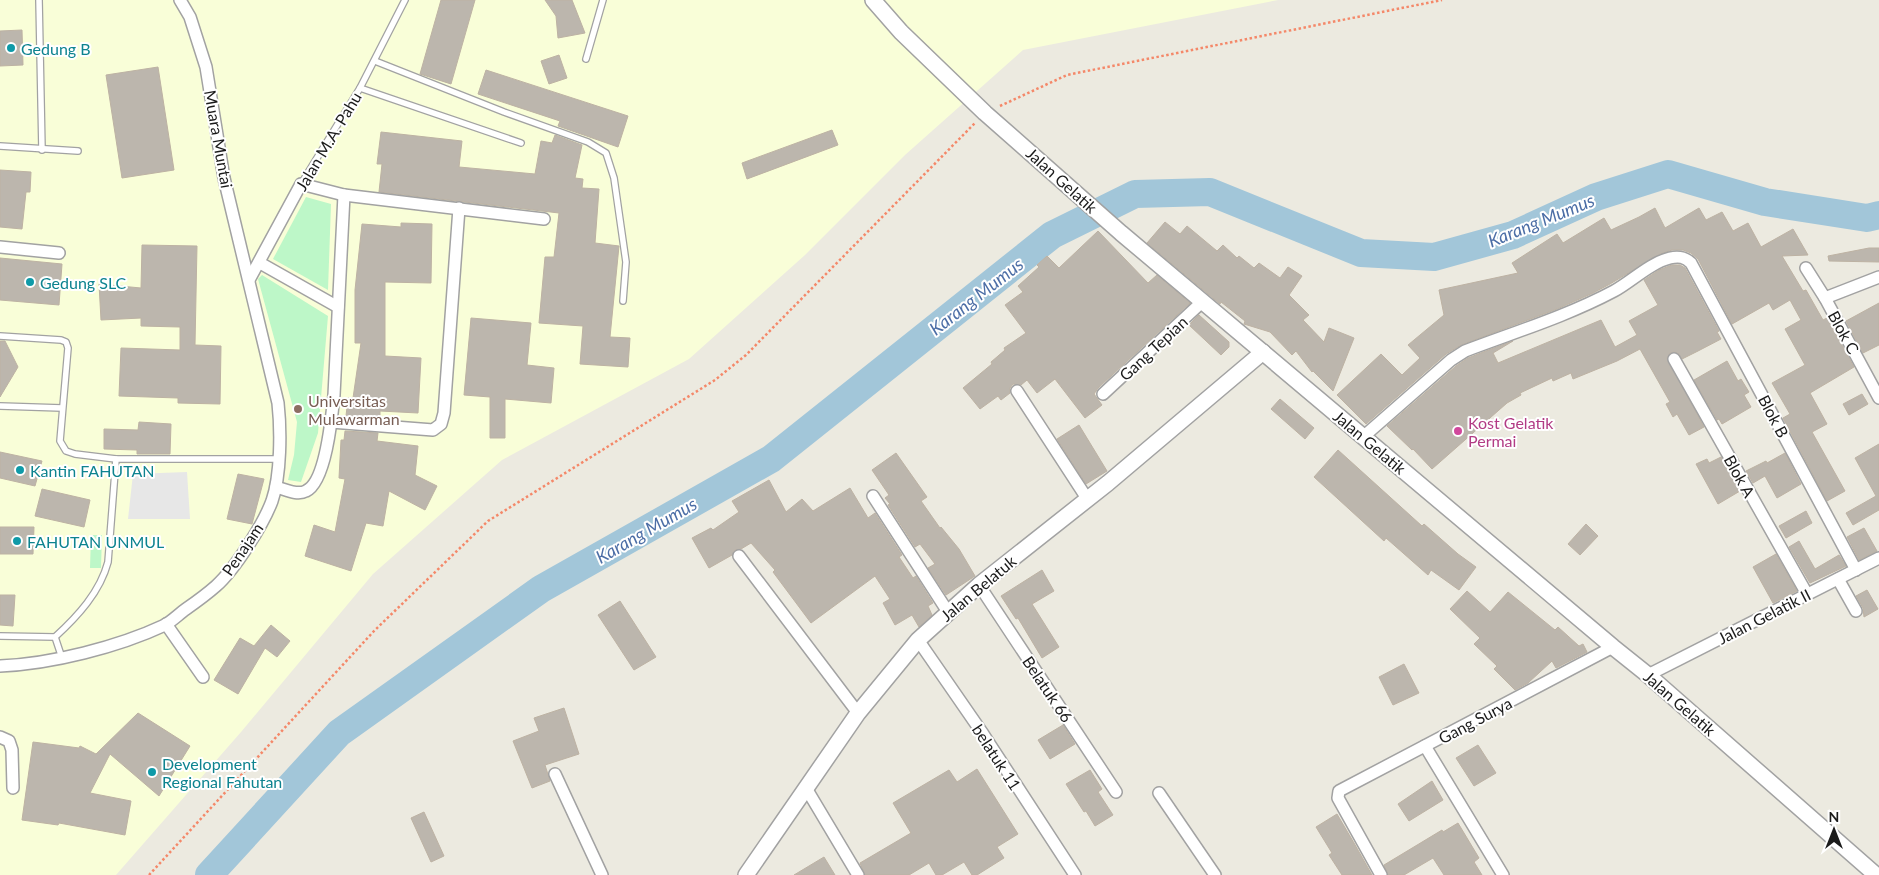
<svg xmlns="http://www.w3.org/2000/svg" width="1879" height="875" font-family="Lato,sans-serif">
<rect width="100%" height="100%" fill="#eceae0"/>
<polygon fill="#f9fed8" points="0,0 1278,0 1023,50 905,155 805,255 689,359 502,460 373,574 241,732 116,875 0,875"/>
<g fill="#bdf7c8">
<polygon points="306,197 331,204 328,290 273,259"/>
<polygon points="262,275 328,316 318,433 301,482 288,480 294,455 297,422 258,279"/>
<polygon points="91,535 102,535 101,568 90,568"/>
</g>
<polygon fill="#e7e7e7" points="187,472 190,519 128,519 133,474"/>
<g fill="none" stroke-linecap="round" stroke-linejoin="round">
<polyline stroke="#a2c6d9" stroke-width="28" points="209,875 339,733 541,589 771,459 1052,235 1135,194 1210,192 1361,253 1434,257 1513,235 1596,197 1668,174 1765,202 1867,218 1879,215"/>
</g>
<g fill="#bcb6ad" stroke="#bdb2a3">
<polygon points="441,0 475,0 451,84 420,74"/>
<polygon points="545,0 572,0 585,33 558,38 556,16"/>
<polygon points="22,30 23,65 0,66 0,31"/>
<polygon points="559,55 567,78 549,84 541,61"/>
<polygon points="158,67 174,170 122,178 106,75"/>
<polygon points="486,70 628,116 618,147 558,126 560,121 478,94"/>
<polygon points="832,130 838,145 747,179 742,163"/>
<polygon points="381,132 462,141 459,167 535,174 541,141 552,143 555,135 582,145 575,178 583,179 582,188 599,189 595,243 619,246 610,337 630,338 628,367 580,364 583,326 539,323 545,257 554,257 559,213 379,192 382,164 377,164"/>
<polygon points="0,170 31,172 30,192 26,192 22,229 0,227"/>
<polygon points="1655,208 1665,228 1699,208 1706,220 1722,212 1733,231 1748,223 1761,247 1793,229 1808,255 1782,256 1803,291 1806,290 1823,320 1827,318 1854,367 1810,393 1827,424 1812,432 1845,491 1827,501 1783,418 1790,414 1772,383 1805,365 1785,329 1801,320 1790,300 1773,310 1769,303 1732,324 1698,259 1691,253 1683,250 1672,250 1660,254 1610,284 1593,293 1557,309 1461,345 1446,354 1366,424 1337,395 1381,354 1402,375 1420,358 1408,345 1444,315 1439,290 1518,273 1512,263 1557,234 1563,243 1604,218 1611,230 1639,217"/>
<polygon points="1165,222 1180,234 1187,226 1217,251 1223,245 1237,258 1239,256 1254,268 1259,263 1280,278 1288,267 1302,276 1289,295 1309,315 1303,320 1324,342 1329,328 1354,338 1333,391 1313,371 1312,372 1296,351 1292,355 1270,332 1244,324 1245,321 1221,302 1220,304 1147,243"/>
<polygon points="401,223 432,224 431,283 385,282 385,356 421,358 418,413 380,411 380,418 346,416 348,398 353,398 361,343 355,343 355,290 362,224 401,227"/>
<polygon points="1098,231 1148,283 1157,275 1190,303 1098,388 1094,394 1102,405 1085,418 1055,379 1037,393 1027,380 1021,385 1013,384 1010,388 1010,393 1001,400 998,396 980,409 963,388 992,364 991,362 1005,350 1004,348 1026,333 1005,305 1023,292 1018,286 1039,267 1037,265 1047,256 1059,268"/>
<polygon points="142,245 197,246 195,345 221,346 220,404 178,403 178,398 119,396 121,348 180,350 180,327 141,326 141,318 101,320 99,284 141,288"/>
<polygon points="1869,248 1879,248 1879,262 1829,261 1828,256"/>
<polygon points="0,258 62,264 59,305 0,300"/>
<polygon points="1672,265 1680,265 1685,268 1719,331 1717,332 1721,339 1698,351 1682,359 1678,353 1674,352 1670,353 1667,358 1704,427 1689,435 1677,414 1673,417 1666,404 1670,402 1640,349 1617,361 1573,379 1571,373 1553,381 1552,378 1520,393 1521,395 1507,403 1432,469 1413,449 1412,450 1387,426 1456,366 1468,358 1486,351 1513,341 1493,353 1498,363 1601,320 1615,347 1637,335 1629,321 1658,305 1644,280 1659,270"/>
<polygon points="1879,303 1879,345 1863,353 1846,321"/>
<polygon points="1199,315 1229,342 1229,347 1221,355 1189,325"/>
<polygon points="471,318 531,323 527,365 554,368 551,403 505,399 505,438 490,438 490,397 464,395"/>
<polygon points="0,341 5,341 18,367 0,397"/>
<polygon points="1727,361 1738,381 1741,379 1749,392 1744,395 1751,407 1722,424 1719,419 1717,420 1694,380"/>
<polygon points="1862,394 1868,404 1849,415 1843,404"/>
<polygon points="1280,399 1314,428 1305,439 1271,409"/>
<polygon points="139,422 171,424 170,454 137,454 137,450 104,449 104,429 138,430"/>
<polygon points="1079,425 1107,471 1086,484 1057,439"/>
<polygon points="345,431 378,433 377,441 418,446 415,475 437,486 425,510 389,491 383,526 366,523 351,571 305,556 314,525 335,532 345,479 339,478 341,440 344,440"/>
<polygon points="1879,444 1879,510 1853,525 1846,513 1876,496 1855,458"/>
<polygon points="1338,450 1422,526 1424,524 1458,554 1476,567 1459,590 1431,570 1428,575 1386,538 1384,541 1314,477"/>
<polygon points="0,452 42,461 35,486 0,478"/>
<polygon points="896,453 927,497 921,501 940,528 941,527 959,549 975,576 946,595 928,568 935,564 920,544 915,547 888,505 890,504 885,498 889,495 872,470"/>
<polygon points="1785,453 1801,484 1777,498 1765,476 1753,483 1746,471 1766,461 1767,463"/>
<polygon points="1721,457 1740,491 1718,504 1696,464 1707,459 1709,463"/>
<polygon points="238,474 264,479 252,524 227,519"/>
<polygon points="769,480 786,512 802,499 813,511 850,488 868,518 875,513 902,555 899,557 913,578 916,576 933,603 928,606 932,615 919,627 912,615 895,625 883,603 890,599 875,576 811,623 773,572 775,570 751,543 741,549 735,550 732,555 709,568 692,538 711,528 713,530 739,512 732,501"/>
<polygon points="42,489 90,500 84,527 35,516"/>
<polygon points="1806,511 1812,523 1786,538 1779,526"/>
<polygon points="1586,524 1598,536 1580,555 1568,544"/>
<polygon points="0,527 34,527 33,554 0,554"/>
<polygon points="1864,528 1877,551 1859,560 1847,537"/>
<polygon points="1799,541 1815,569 1839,555 1846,566 1810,583 1789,547"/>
<polygon points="1776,554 1797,591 1773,603 1753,567"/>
<polygon points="1042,570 1054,591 1032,604 1059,647 1042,658 1018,618 1016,619 1001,596"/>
<polygon points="1867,590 1878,609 1864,617 1863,608 1856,596"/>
<polygon points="1467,591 1490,612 1508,592 1555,630 1558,627 1579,646 1583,644 1587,652 1556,668 1552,661 1528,683 1515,690 1494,669 1497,666 1474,644 1480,638 1450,609"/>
<polygon points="0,595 15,595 13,626 0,625"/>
<polygon points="620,601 656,657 634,670 598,615"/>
<polygon points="271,625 290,641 277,657 265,648 238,694 214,680 240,638 254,646"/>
<polygon points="1404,664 1419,693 1393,705 1379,677"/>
<polygon points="564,708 579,754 545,765 550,781 532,788 513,741 539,731 534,718"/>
<polygon points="138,713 190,746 159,796 110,754 90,793 131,801 125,835 59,823 58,825 22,820 33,742 79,748 80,746 96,754"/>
<polygon points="1063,725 1075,744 1050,759 1038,740"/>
<polygon points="1478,745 1496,773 1474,786 1456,758"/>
<polygon points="977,769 1018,834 997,847 1004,858 977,875 972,875 964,862 942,875 936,875 929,863 909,875 865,875 860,863 911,833 893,803 949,770 957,782"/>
<polygon points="1090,770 1102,789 1098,792 1113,815 1095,826 1086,811 1084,812 1066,784"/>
<polygon points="1432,781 1443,800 1409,821 1398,804"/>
<polygon points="424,812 444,856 431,862 411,818"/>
<polygon points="1337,814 1354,843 1372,875 1342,875 1329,855 1332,853 1316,827"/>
<polygon points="1458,823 1479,858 1474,862 1482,875 1444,875 1433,858 1404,875 1388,875 1384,865 1442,830 1443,832"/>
<polygon points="824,857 835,875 794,875"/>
</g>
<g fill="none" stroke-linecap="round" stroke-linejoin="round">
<g stroke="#a2a2a2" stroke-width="8">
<g id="service">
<polyline points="39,0 42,150"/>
<polyline points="586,59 603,0"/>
<polyline points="375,61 504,112 588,142 606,153 614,178 626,262 623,301"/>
<polyline points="360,88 521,143"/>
<polyline points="0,146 78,151"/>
<polyline points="301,184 360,88 405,0"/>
<polyline points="0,336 61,340 66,342 68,348 60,441 66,451 75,454 116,459 278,459"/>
<polyline points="0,406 62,408"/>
<path d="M0,636L55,637C78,616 100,592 108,562L116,459"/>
<polyline points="55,637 62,658"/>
</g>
</g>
<g stroke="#a2a2a2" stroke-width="14">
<g id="minor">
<polyline points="0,247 59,253"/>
<polyline points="260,263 338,307"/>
<polyline points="1806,268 1825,298 1879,398"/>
<polyline points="249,280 301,184 344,195 544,219"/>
<polyline points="1825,298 1879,277"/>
<polyline points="1674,359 1807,594"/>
<polyline points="1017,391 1088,500"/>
<polyline points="1103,394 1202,302"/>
<polyline points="331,422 433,430 441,424 444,413 459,208"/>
<path d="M1363,437L1451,360L1465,351C1515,332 1567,316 1614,291C1632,281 1650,263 1670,258C1679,256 1685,257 1691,263L1856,570"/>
<path d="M276,487C285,489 297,496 306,491C326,482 332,415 334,395L344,195"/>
<polyline points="873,496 948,612"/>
<polyline points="739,556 858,713"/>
<polyline points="1838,579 1856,611"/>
<polyline points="979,585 1116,792"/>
<polyline points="166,624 203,677"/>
<polyline points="918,640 983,734 1075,875"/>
<path d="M0,666C51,664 118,647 165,625C172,621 179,614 186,609C196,602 207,594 216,586C235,569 263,525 272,501C281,475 281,430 278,403L224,178L206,67L190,17L180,0"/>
<polyline points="1648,675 1879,558"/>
<polyline points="0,737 9,741 12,750 13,788"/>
<polyline points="1425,746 1503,875"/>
<polyline points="555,774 602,875"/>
<polyline points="806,788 858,875"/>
<polyline points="1159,793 1215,875"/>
<polyline points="1381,875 1338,798 1339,791 1613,647"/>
</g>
</g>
<g stroke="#a2a2a2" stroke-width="18">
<g id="tertiary">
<polyline points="873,0 901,32 985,113 1121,233 1613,647 1648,675 1876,875"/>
<polyline points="746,875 858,713 918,640 979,585 1108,483 1263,352"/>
</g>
</g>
<g stroke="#f48869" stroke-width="2.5" stroke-dasharray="2.5 2.5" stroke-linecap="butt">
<polyline points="1000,106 1067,75 1442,0"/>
<polyline points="149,875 374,631 488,521 715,380 746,355 975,123"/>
</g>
<use href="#service" stroke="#fff" stroke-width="5.5"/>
<use href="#minor" stroke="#fff" stroke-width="11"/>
<use href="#tertiary" stroke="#fff" stroke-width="15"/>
</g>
<g fill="#0f9aa8" stroke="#fff" stroke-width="2">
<circle cx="11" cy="48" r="5"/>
<circle cx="30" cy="282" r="5"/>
<circle cx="20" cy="470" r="5"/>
<circle cx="17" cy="541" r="5"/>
<circle cx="152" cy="772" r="5"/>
</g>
<circle fill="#8d6e63" stroke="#fff" stroke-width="2" cx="298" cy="409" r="5"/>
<circle fill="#d1479c" stroke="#fff" stroke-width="2" cx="1458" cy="431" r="5"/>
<g text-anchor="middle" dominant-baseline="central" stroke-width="4" stroke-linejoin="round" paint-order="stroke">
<g font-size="16" fill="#0d838f" stroke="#fff" text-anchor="start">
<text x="21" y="48">Gedung B</text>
<text x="40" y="282">Gedung SLC</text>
<text x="30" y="470">Kantin FAHUTAN</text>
<text x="27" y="541">FAHUTAN UNMUL</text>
<text x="162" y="763">Development<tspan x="162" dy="18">Regional Fahutan</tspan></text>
</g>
<g font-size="16" fill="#1b1b1b" stroke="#fff">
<text transform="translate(219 139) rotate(80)">Muara Muntai</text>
<text transform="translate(328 141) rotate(-59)">Jalan M.A. Pahu</text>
<text transform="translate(1062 180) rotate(42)">Jalan Gelatik</text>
<text transform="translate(1844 332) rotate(61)">Blok C</text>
<text transform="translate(1153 348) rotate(-43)">Gang Tepian</text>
<text transform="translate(1774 416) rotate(62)">Blok B</text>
<text transform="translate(1370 442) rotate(40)">Jalan Gelatik</text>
<text transform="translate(1740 476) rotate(61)">Blok A</text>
<text transform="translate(242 549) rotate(-56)">Penajam</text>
<text transform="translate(978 588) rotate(-40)">Jalan Belatuk</text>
<text transform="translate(1764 616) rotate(-27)">Jalan Gelatik II</text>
<text transform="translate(1048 689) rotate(56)">Belatuk 66</text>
<text transform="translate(1680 703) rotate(41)">Jalan Gelatik</text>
<text transform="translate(1475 720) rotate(-28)">Gang Surya</text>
<text transform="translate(997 757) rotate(57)">belatuk 11</text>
</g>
<g font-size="16" fill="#785e54" stroke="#fff" text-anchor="start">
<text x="308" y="400">Universitas<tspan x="308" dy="18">Mulawarman</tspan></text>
</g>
<g font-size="16" fill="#b23c85" stroke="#fff" text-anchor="start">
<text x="1468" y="422">Kost Gelatik<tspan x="1468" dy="18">Permai</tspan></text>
</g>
<g font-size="18" font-style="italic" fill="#4c6ea6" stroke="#fff">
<text transform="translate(1541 220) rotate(-22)">Karang Mumus</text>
<text transform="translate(976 296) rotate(-38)">Karang Mumus</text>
<text transform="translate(646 530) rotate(-30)">Karang Mumus</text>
</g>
</g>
<g transform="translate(1834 830)" stroke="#ffffff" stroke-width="4" paint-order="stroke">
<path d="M0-4L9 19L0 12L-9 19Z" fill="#1b1b1b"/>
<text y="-8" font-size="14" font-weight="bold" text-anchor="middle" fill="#1b1b1b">N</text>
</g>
</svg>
